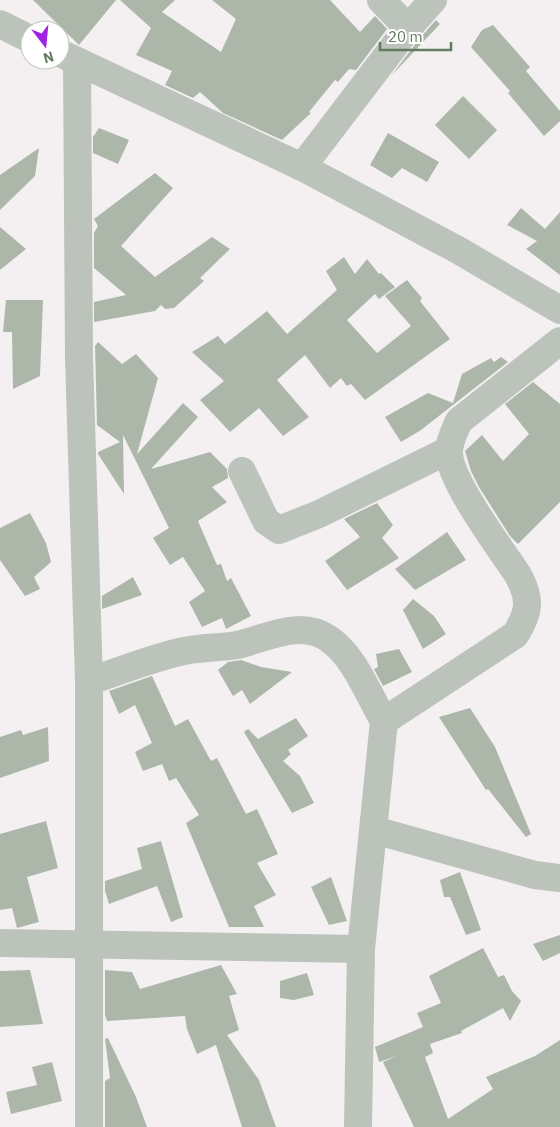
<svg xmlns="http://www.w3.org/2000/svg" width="560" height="1127" font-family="'IBM Plex Sans',sans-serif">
<rect width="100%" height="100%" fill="#f4f0f2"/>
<g fill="#acb7aa">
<polygon points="33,0 116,0 79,45"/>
<polygon points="120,0 175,0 162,12 221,52 236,19 212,0 330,0 360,32 375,16 387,29 356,70 349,69 338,82 335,80 309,112 311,113 282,140 223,113 200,92 193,98 165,85 172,71 136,55 151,28"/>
<polygon points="436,20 440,24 391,76 420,38"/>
<polygon points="493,25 530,67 526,71 560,111 560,121 544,136 508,93 510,91 471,47 482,30"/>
<polygon points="463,96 497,130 469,159 435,125"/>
<polygon points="99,128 129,140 118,164 93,153 93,137"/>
<polygon points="388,133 439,162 427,182 402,168 392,178 370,165"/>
<polygon points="39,148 35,176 0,210 0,175"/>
<polygon points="155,173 173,188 121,246 155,277 212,237 230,249 200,278 204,281 174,308 165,309 161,305 155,311 94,322 94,302 126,295 94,268 94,233 98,226 94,219"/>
<polygon points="521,208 545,229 560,212 560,275 526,249 537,241 507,225"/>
<polygon points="0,227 26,249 0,270"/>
<polygon points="344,257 355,274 367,259 379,274 381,273 395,287 379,299 375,294 347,320 377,353 411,326 385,296 407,280 422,298 420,301 450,339 365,400 351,384 347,386 341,378 330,388 305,355 277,380 309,417 283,436 259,408 230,432 200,400 224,381 192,352 218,336 225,344 267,311 287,334 337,290 326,271"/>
<polygon points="6,300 43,300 40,376 13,389 12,332 3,332"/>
<polygon points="98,342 122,364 136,354 158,378 137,454 183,403 198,417 151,469 210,452 227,469 228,478 212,487 227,502 198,521 217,565 221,564 227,581 231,578 251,616 226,629 222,618 202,627 189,602 205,591 183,557 170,565 153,538 169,528 123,435 124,494 98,454 98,452 120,442 97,425 95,346"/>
<polygon points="501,357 508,362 421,430 401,442 385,417 428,393 453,403 462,374 491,358 494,362"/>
<polygon points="533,382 560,404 560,502 518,544 510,536 479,487 471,471 465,451 482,435 503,461 529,434 505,404"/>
<polygon points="377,503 393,525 382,538 399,558 347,590 325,561 360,537 344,519"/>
<polygon points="30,513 46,543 51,562 34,577 40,589 25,596 0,560 0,528"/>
<polygon points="447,532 466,560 415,590 395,569"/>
<polygon points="133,577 142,595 102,609 102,596"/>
<polygon points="413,599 434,616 446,634 423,649 403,610"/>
<polygon points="399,649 412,672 383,686 374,669 378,667 376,654"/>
<polygon points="241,660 261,667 292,672 250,704 242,690 233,696 218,670 228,662"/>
<polygon points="152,676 175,726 188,719 211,761 217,758 246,814 257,809 278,854 257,863 276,895 254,906 264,927 229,927 186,823 199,815 176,778 169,781 162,764 143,771 135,752 152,743 135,705 119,714 109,691"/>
<polygon points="470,708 495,747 531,834 526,837 488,789 486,790 439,717"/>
<polygon points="296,718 308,736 288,750 291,754 283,761 300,776 314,803 292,813 244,732 248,729 258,739"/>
<polygon points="48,727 49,761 0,778 0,737 21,730 23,735"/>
<polygon points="46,821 58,868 27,877 39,922 17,928 12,908 0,910 0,834"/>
<polygon points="161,841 183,917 171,922 157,886 109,904 105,891 105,881 142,869 137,848"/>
<polygon points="460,872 481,930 466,935 450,897 444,897 440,880"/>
<polygon points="331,877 347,921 329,925 311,887"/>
<polygon points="560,935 560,953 543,961 533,944"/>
<polygon points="483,948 498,977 504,975 512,991 521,1001 510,1021 503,1008 461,1031 462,1033 430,1044 433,1053 425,1057 448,1119 493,1089 486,1077 535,1056 560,1040 560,1127 414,1127 383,1062 397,1056 379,1062 375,1047 423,1027 417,1013 441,1003 429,976"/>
<polygon points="221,965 237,994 229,996 239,1030 227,1035 259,1080 276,1127 242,1127 216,1045 197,1054 187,1029 185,1016 107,1021 105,1015 105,970 132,972 140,989"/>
<polygon points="30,970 43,1024 0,1027 0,971"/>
<polygon points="307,973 314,995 294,1000 280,998 280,981"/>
<polygon points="108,1038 136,1097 147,1127 105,1127 105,1081 110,1078 105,1039"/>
<polygon points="52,1062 62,1101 11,1114 6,1092 37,1085 32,1067"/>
</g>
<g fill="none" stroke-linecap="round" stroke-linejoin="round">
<g stroke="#bbc3ba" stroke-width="28">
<polyline points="381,0 408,28"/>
<polyline points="0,24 30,39"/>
<polyline points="62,54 302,167 458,250 560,310"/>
<polyline points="77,61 79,357 89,681 89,1127"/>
<polyline points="302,167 408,28 433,0"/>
<polyline points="242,471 266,521 279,530 319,514 449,450"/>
<path d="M89,681C121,671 151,658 184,651C201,647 220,648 237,645C267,638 300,619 329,639C355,657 368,694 384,721"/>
<polyline points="374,830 535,875 560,878"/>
<polyline points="0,943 361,949"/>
<path d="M358,1127L361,949L384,721L515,635C530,612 531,599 518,575C501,549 447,478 449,450C450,439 455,430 459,421L560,341"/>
</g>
</g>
<g transform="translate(45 45) rotate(164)"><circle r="24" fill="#ffffff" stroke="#c1cabf"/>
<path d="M0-4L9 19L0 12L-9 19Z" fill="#a121e3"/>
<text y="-8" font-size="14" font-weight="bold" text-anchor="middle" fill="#637b5f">N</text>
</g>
<path d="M380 42v8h71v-8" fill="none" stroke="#637b5f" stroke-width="2.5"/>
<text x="388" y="42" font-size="15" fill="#637b5f" stroke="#ffffff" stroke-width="4" paint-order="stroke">20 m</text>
</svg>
